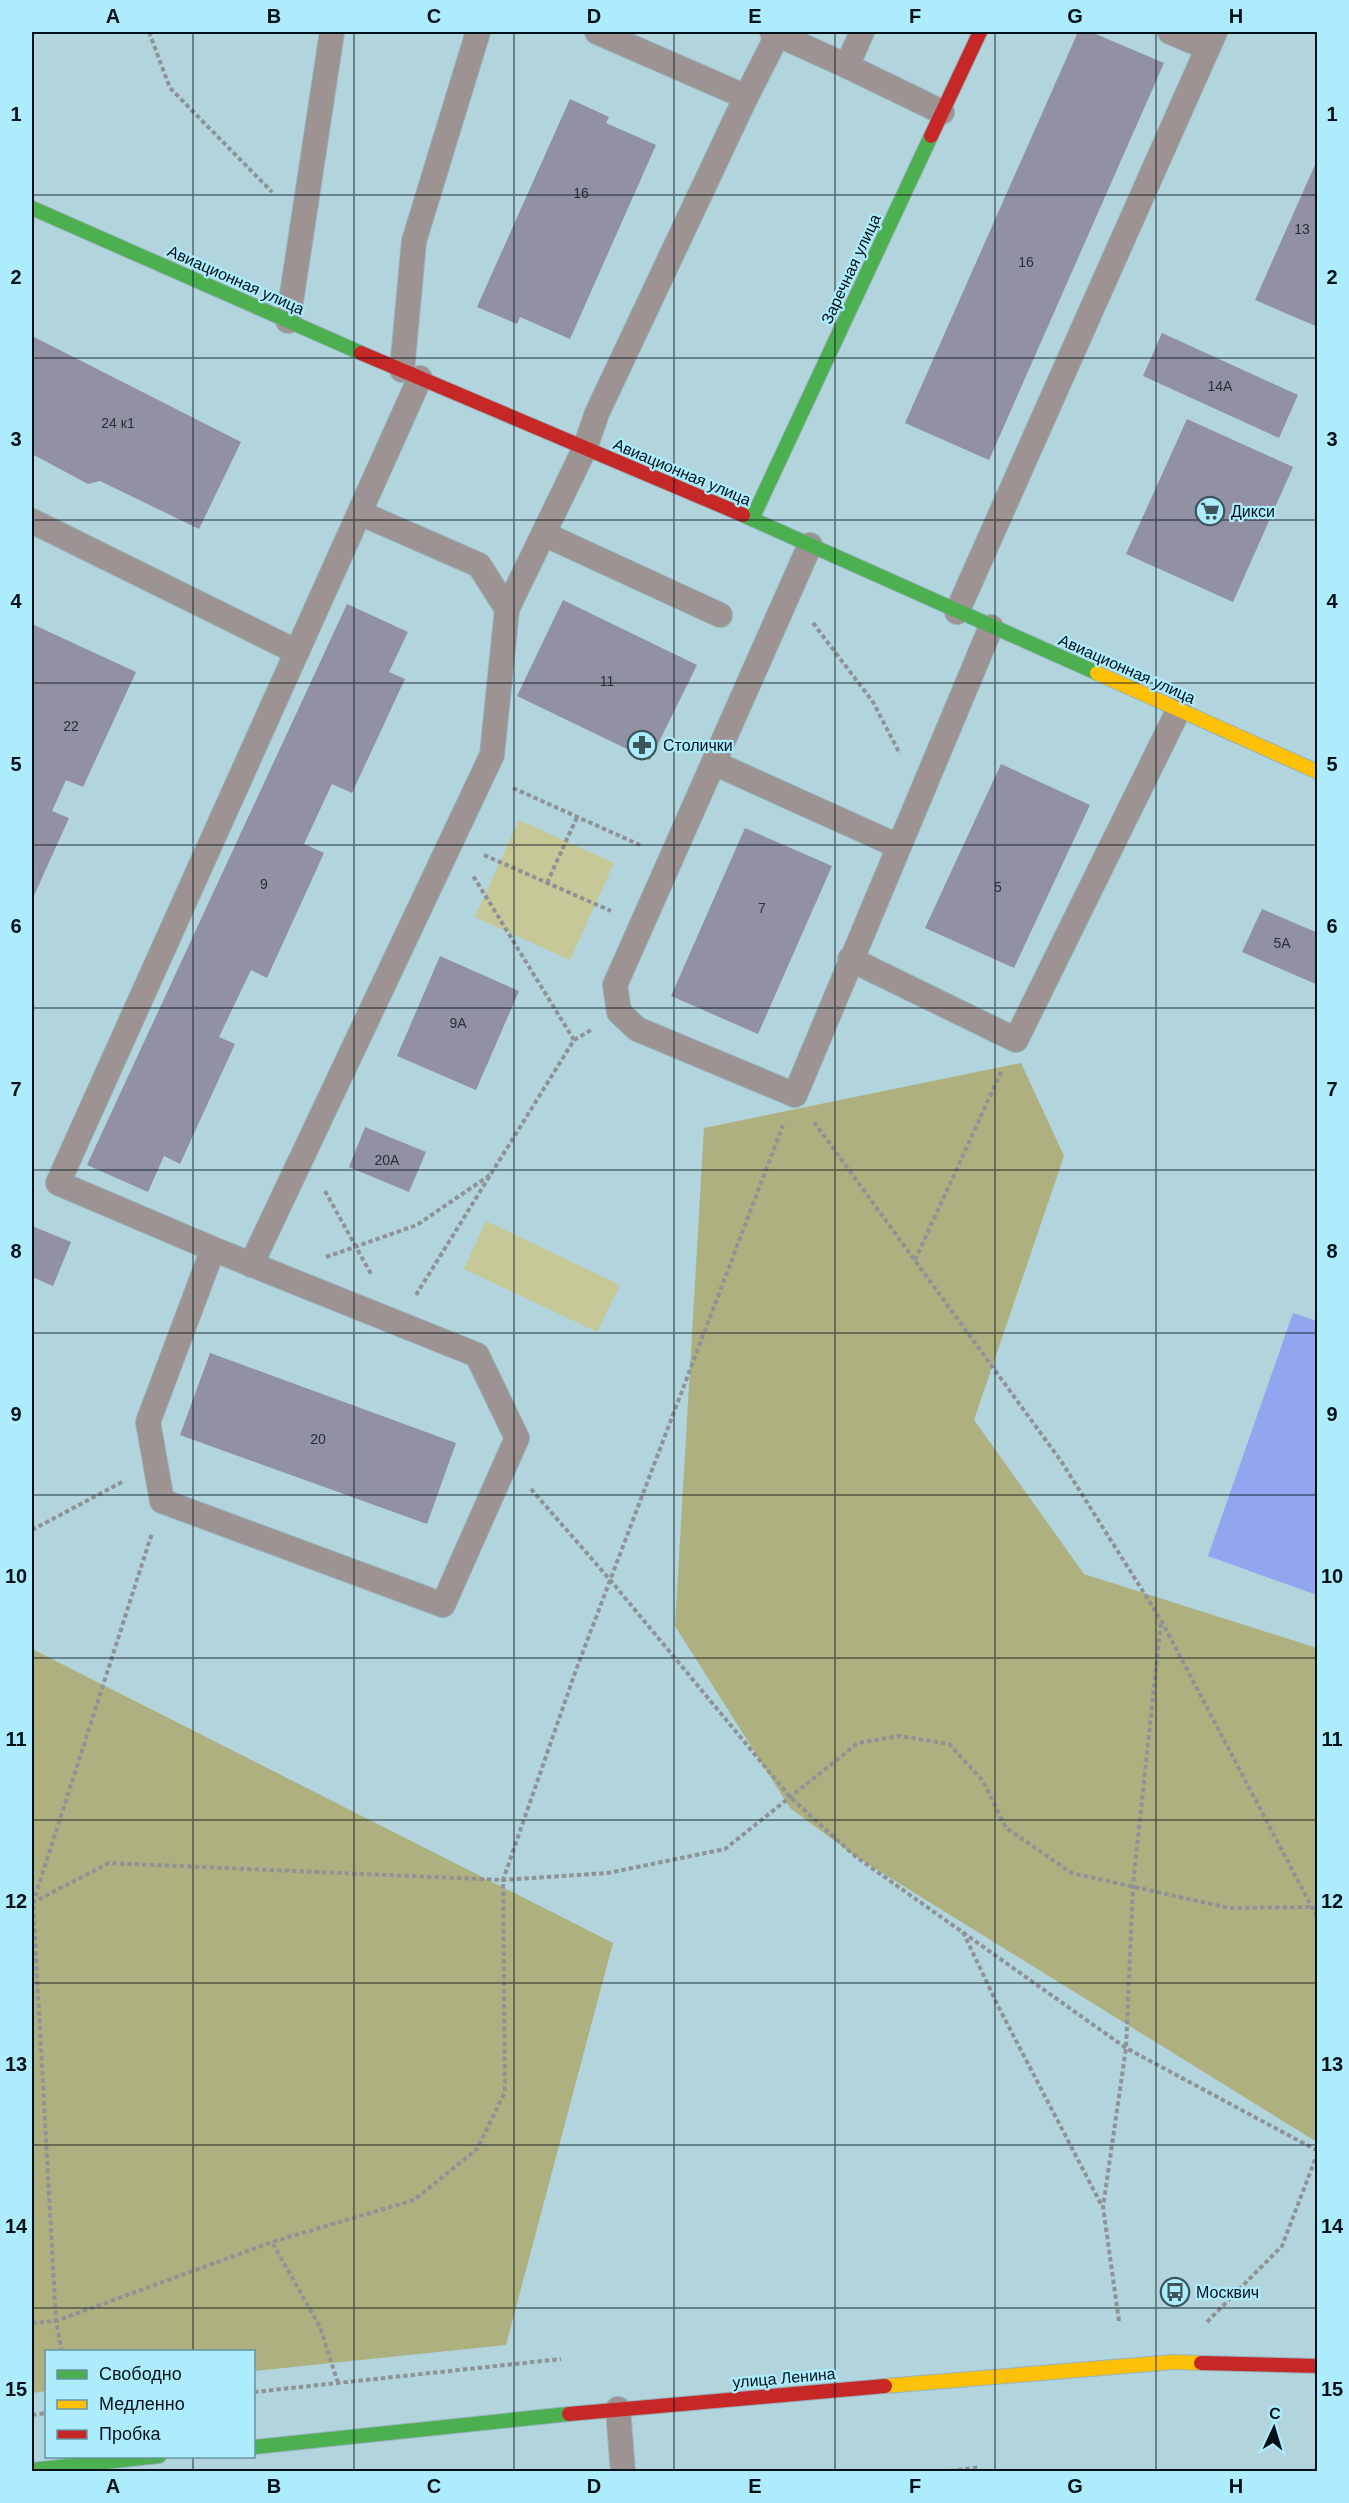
<svg xmlns="http://www.w3.org/2000/svg" width="1349" height="2503" font-family="Arial,sans-serif">
<rect width="100%" height="100%" fill="#b1d4dd"/>
<g fill="#c6c898">
<polygon points="519,820 614,863 570,960 475,917"/>
<polygon points="486,1221 620,1285 597,1332 464,1269"/>
</g>
<g fill="#aeb07f">
<polygon points="1021,1063 1064,1156 974,1420 1084,1574 1317,1648 1317,2142 855,1856 790,1808 675,1626 704,1128"/>
<polygon points="32,1649 613,1943 506,2345 254,2371 254,2352 46,2352 46,2391 32,2393"/>
</g>
<polygon fill="#91a6ee" points="1293,1313 1317,1321 1317,1595 1208,1556"/>
<g fill="#9291a3">
<polygon points="1078,32 1091,32 1164,63 989,460 905,423"/>
<polygon points="570,99 609,117 606,123 656,145 570,339 520,317 517,324 477,307"/>
<polygon points="1318,158 1318,327 1255,300"/>
<polygon points="1162,333 1298,395 1279,438 1143,376"/>
<polygon points="32,336 241,442 199,529 100,481 88,484 32,454"/>
<polygon points="1187,419 1293,467 1233,602 1126,554"/>
<polygon points="563,600 697,665 650,760 517,696"/>
<polygon points="347,604 408,632 389,672 405,679 352,793 332,784 304,844 324,853 267,978 251,970 219,1037 235,1044 180,1164 164,1156 148,1192 87,1165"/>
<polygon points="32,624 136,672 83,787 66,780 52,811 69,818 32,900"/>
<polygon points="1001,764 1090,805 1014,968 925,928"/>
<polygon points="745,828 832,866 758,1034 671,996"/>
<polygon points="1262,909 1318,933 1318,985 1242,952"/>
<polygon points="440,956 519,991 476,1090 397,1056"/>
<polygon points="365,1127 426,1152 409,1192 349,1167"/>
<polygon points="32,1226 71,1242 53,1286 32,1277"/>
<polygon points="210,1353 456,1443 427,1524 180,1435"/>
</g>
<g fill="none" stroke-linecap="round" stroke-linejoin="round">
<g stroke="#98b2ba" stroke-width="26">
<g id="lane">
<polyline points="772,32 847,66 862,32"/>
<polyline points="1170,32 1208,48"/>
<polyline points="847,66 942,112"/>
<polyline points="746,97 778,34"/>
<polyline points="288,321 332,32"/>
<polyline points="402,370 414,241 478,32"/>
<polyline points="360,513 479,565 507,609"/>
<polyline points="32,521 297,652"/>
<polyline points="544,534 720,615"/>
<polyline points="810,545 615,985 619,1012 637,1029 795,1095 991,627"/>
<polyline points="957,612 1215,32"/>
<polyline points="714,763 898,846"/>
<polyline points="850,959 1016,1040 1179,709"/>
<polyline points="213,1249 148,1422 162,1501 443,1605 517,1438 477,1355 213,1249 58,1183 420,378"/>
<polyline points="251,1265 492,755 507,609 585,448 597,413 746,97 597,32"/>
<polyline points="618,2409 623,2472"/>
</g>
</g>
<g stroke="#98b2ba" stroke-width="16">
<g id="fast">
<polyline points="32,208 361,353"/>
<polyline points="743,515 1097,673"/>
<polyline points="752,519 931,136"/>
<polyline points="254,2447 569,2414"/>
<polyline points="32,2470 159,2456"/>
</g>
</g>
<g stroke="#98b2ba" stroke-width="16">
<g id="slow">
<polyline points="1097,673 1318,772"/>
<polyline points="885,2386 1174,2362 1201,2363"/>
</g>
</g>
<g stroke="#98b2ba" stroke-width="16">
<g id="jam">
<polyline points="931,136 980,32"/>
<polyline points="361,353 743,515"/>
<polyline points="1201,2363 1318,2366"/>
<polyline points="569,2414 885,2386"/>
</g>
</g>
<g stroke="#909395" stroke-width="4" stroke-dasharray="4.5 3" stroke-linecap="butt">
<polyline points="149,32 170,88 272,192"/>
<polyline points="813,623 873,702 900,754"/>
<polyline points="513,788 640,845"/>
<polyline points="484,855 611,911"/>
<polyline points="547,883 577,817"/>
<polyline points="574,1040 591,1030"/>
<polyline points="814,1122 1061,1461 1161,1620 1318,1919"/>
<polyline points="325,1191 371,1274"/>
<polyline points="326,1257 417,1225 490,1175"/>
<polyline points="915,1260 1002,1070"/>
<polyline points="416,1295 574,1040 472,874"/>
<polyline points="531,1489 611,1581 791,1798 855,1856 1126,2048 1318,2151"/>
<polyline points="32,1530 124,1481"/>
<polyline points="32,1903 109,1863 503,1880 608,1873 725,1849 858,1743 900,1736 949,1744 983,1781 1006,1828 1072,1873 1229,1908 1309,1907 1318,1909"/>
<polyline points="963,1932 999,2008 1102,2206"/>
<polyline points="1119,2321 1103,2207 1126,2048 1133,1885 1161,1621"/>
<polyline points="1207,2322 1282,2246 1318,2152"/>
<polyline points="32,2323 56,2321 272,2242"/>
<polyline points="62,2352 56,2321 33,1903 152,1533"/>
<polyline points="338,2383 320,2327 272,2242 414,2200 477,2149 505,2092 503,1880 576,1670 783,1125"/>
<polyline points="254,2392 561,2359"/>
<polyline points="32,2415 46,2413"/>
<polyline points="943,2472 980,2467"/>
</g>
<use href="#lane" stroke="#9c9392" stroke-width="24"/>
<use href="#fast" stroke="#4caf50" stroke-width="14"/>
<use href="#slow" stroke="#ffc107" stroke-width="14"/>
<use href="#jam" stroke="#c62828" stroke-width="14"/>
</g>
<path fill="none" stroke="#001117" stroke-width="1.5" stroke-opacity="0.55" d="M193,32V2352M354,32V2472M514,32V2472M674,32V2472M835,32V2472M995,32V2472M1156,32V2472M32,195H1318M32,358H1318M32,520H1318M32,683H1318M32,845H1318M32,1008H1318M32,1170H1318M32,1333H1318M32,1495H1318M32,1658H1318M32,1820H1318M32,1983H1318M32,2145H1318M32,2308H1318M193,2456V2472"/>
<defs>
<g id="supermarket-ring" transform="scale(1.5)"><circle r="9.5" fill="#acecfd" stroke="#3e555c" stroke-width="1.5"/><path d="M-6-5.5h2.5l.6 2H6L4.5 2H-2.5L-4.4-4H-6ZM-1.5 3.2a1.3 1.3 0 1 0 .1 0ZM3 3.2a1.3 1.3 0 1 0 .1 0Z" fill="#3e555c"/></g>
<g id="pharmacy-ring" transform="scale(1.5)"><circle r="9.5" fill="#acecfd" stroke="#3e555c" stroke-width="1.5"/><path d="M-2-6h4v4h4v4h-4v4h-4v-4h-4v-4h4Z" fill="#3e555c"/></g>
<g id="bus-ring" transform="scale(1.5)"><circle r="9.5" fill="#acecfd" stroke="#3e555c" stroke-width="1.5"/><path d="M-5-6H5V4H4V6H2V4H-2V6H-4V4H-5ZM-3.5-4V0h7V-4ZM-3.5 1.2v1.5H-2V1.2ZM2 1.2v1.5H3.5V1.2Z" fill="#3e555c"/></g>
</defs>
<g fill-rule="evenodd">
<use href="#supermarket-ring" x="1210" y="511"/>
<use href="#pharmacy-ring" x="642" y="745"/>
<use href="#bus-ring" x="1175" y="2292"/>
</g>
<g text-anchor="middle" dominant-baseline="central" stroke-width="4.5" stroke-linejoin="round" paint-order="stroke">
<g font-size="14" fill="#24313a">
<text x="581" y="193">16</text>
<text x="1302" y="229">13</text>
<text x="1026" y="262">16</text>
<text x="1220" y="386">14А</text>
<text x="118" y="423">24 к1</text>
<text x="607" y="681">11</text>
<text x="71" y="726">22</text>
<text x="264" y="884">9</text>
<text x="998" y="887">5</text>
<text x="762" y="908">7</text>
<text x="1282" y="943">5А</text>
<text x="458" y="1023">9А</text>
<text x="387" y="1160">20А</text>
<text x="318" y="1439">20</text>
</g>
<g font-size="16" fill="#001117" stroke="#acecfd">
<text transform="translate(851 269) rotate(-65)">Заречная улица</text>
<text transform="translate(236 280) rotate(24)">Авиационная улица</text>
<text transform="translate(682 472) rotate(23)">Авиационная улица</text>
<text transform="translate(1127 669) rotate(24)">Авиационная улица</text>
<text transform="translate(784 2378) rotate(-5)">улица Ленина</text>
</g>
<g font-size="16" fill="#001117" stroke="#acecfd" text-anchor="start">
<text x="1231" y="511">Дикси</text>
<text x="663" y="745">Столички</text>
<text x="1196" y="2292">Москвич</text>
</g>
</g>
<rect width="1349" height="2503" fill="none" stroke="#acecfd" stroke-width="66"/>
<rect x="45" y="2350" width="210" height="108" fill="#acecfd" stroke="#6794a1" stroke-width="1.5"/>
<rect x="57" y="2370" width="30" height="9" fill="#4caf50" stroke="#6794a1" stroke-width="1.5"/>
<text x="99" y="2380" font-size="18" fill="#001117">Свободно</text>
<rect x="57" y="2400" width="30" height="9" fill="#ffc107" stroke="#6794a1" stroke-width="1.5"/>
<text x="99" y="2410" font-size="18" fill="#001117">Медленно</text>
<rect x="57" y="2430" width="30" height="9" fill="#c62828" stroke="#6794a1" stroke-width="1.5"/>
<text x="99" y="2440" font-size="18" fill="#001117">Пробка</text>
<g transform="translate(1274 2428) rotate(4)" stroke="#acecfd" stroke-width="4.5" paint-order="stroke">
<path d="M0-4.5L10 22L0 15L-10 22Z" fill="#001117"/>
<text y="-9" font-size="16" font-weight="bold" text-anchor="middle" fill="#001117">С</text>
</g>
<rect x="33" y="33" width="1283" height="2437" fill="none" stroke="#001117" stroke-width="2"/>
<g font-size="20" text-anchor="middle" font-weight="bold" fill="#001117">
<text x="113" y="23">A</text>
<text x="274" y="23">B</text>
<text x="434" y="23">C</text>
<text x="594" y="23">D</text>
<text x="755" y="23">E</text>
<text x="915" y="23">F</text>
<text x="1075" y="23">G</text>
<text x="1236" y="23">H</text>
<text x="16" y="121">1</text>
<text x="1332" y="121">1</text>
<text x="16" y="284">2</text>
<text x="1332" y="284">2</text>
<text x="16" y="446">3</text>
<text x="1332" y="446">3</text>
<text x="16" y="608">4</text>
<text x="1332" y="608">4</text>
<text x="16" y="771">5</text>
<text x="1332" y="771">5</text>
<text x="16" y="933">6</text>
<text x="1332" y="933">6</text>
<text x="16" y="1096">7</text>
<text x="1332" y="1096">7</text>
<text x="16" y="1258">8</text>
<text x="1332" y="1258">8</text>
<text x="16" y="1421">9</text>
<text x="1332" y="1421">9</text>
<text x="16" y="1583">10</text>
<text x="1332" y="1583">10</text>
<text x="16" y="1746">11</text>
<text x="1332" y="1746">11</text>
<text x="16" y="1908">12</text>
<text x="1332" y="1908">12</text>
<text x="16" y="2071">13</text>
<text x="1332" y="2071">13</text>
<text x="16" y="2233">14</text>
<text x="1332" y="2233">14</text>
<text x="16" y="2396">15</text>
<text x="1332" y="2396">15</text>
<text x="113" y="2493">A</text>
<text x="274" y="2493">B</text>
<text x="434" y="2493">C</text>
<text x="594" y="2493">D</text>
<text x="755" y="2493">E</text>
<text x="915" y="2493">F</text>
<text x="1075" y="2493">G</text>
<text x="1236" y="2493">H</text>
</g>
</svg>
